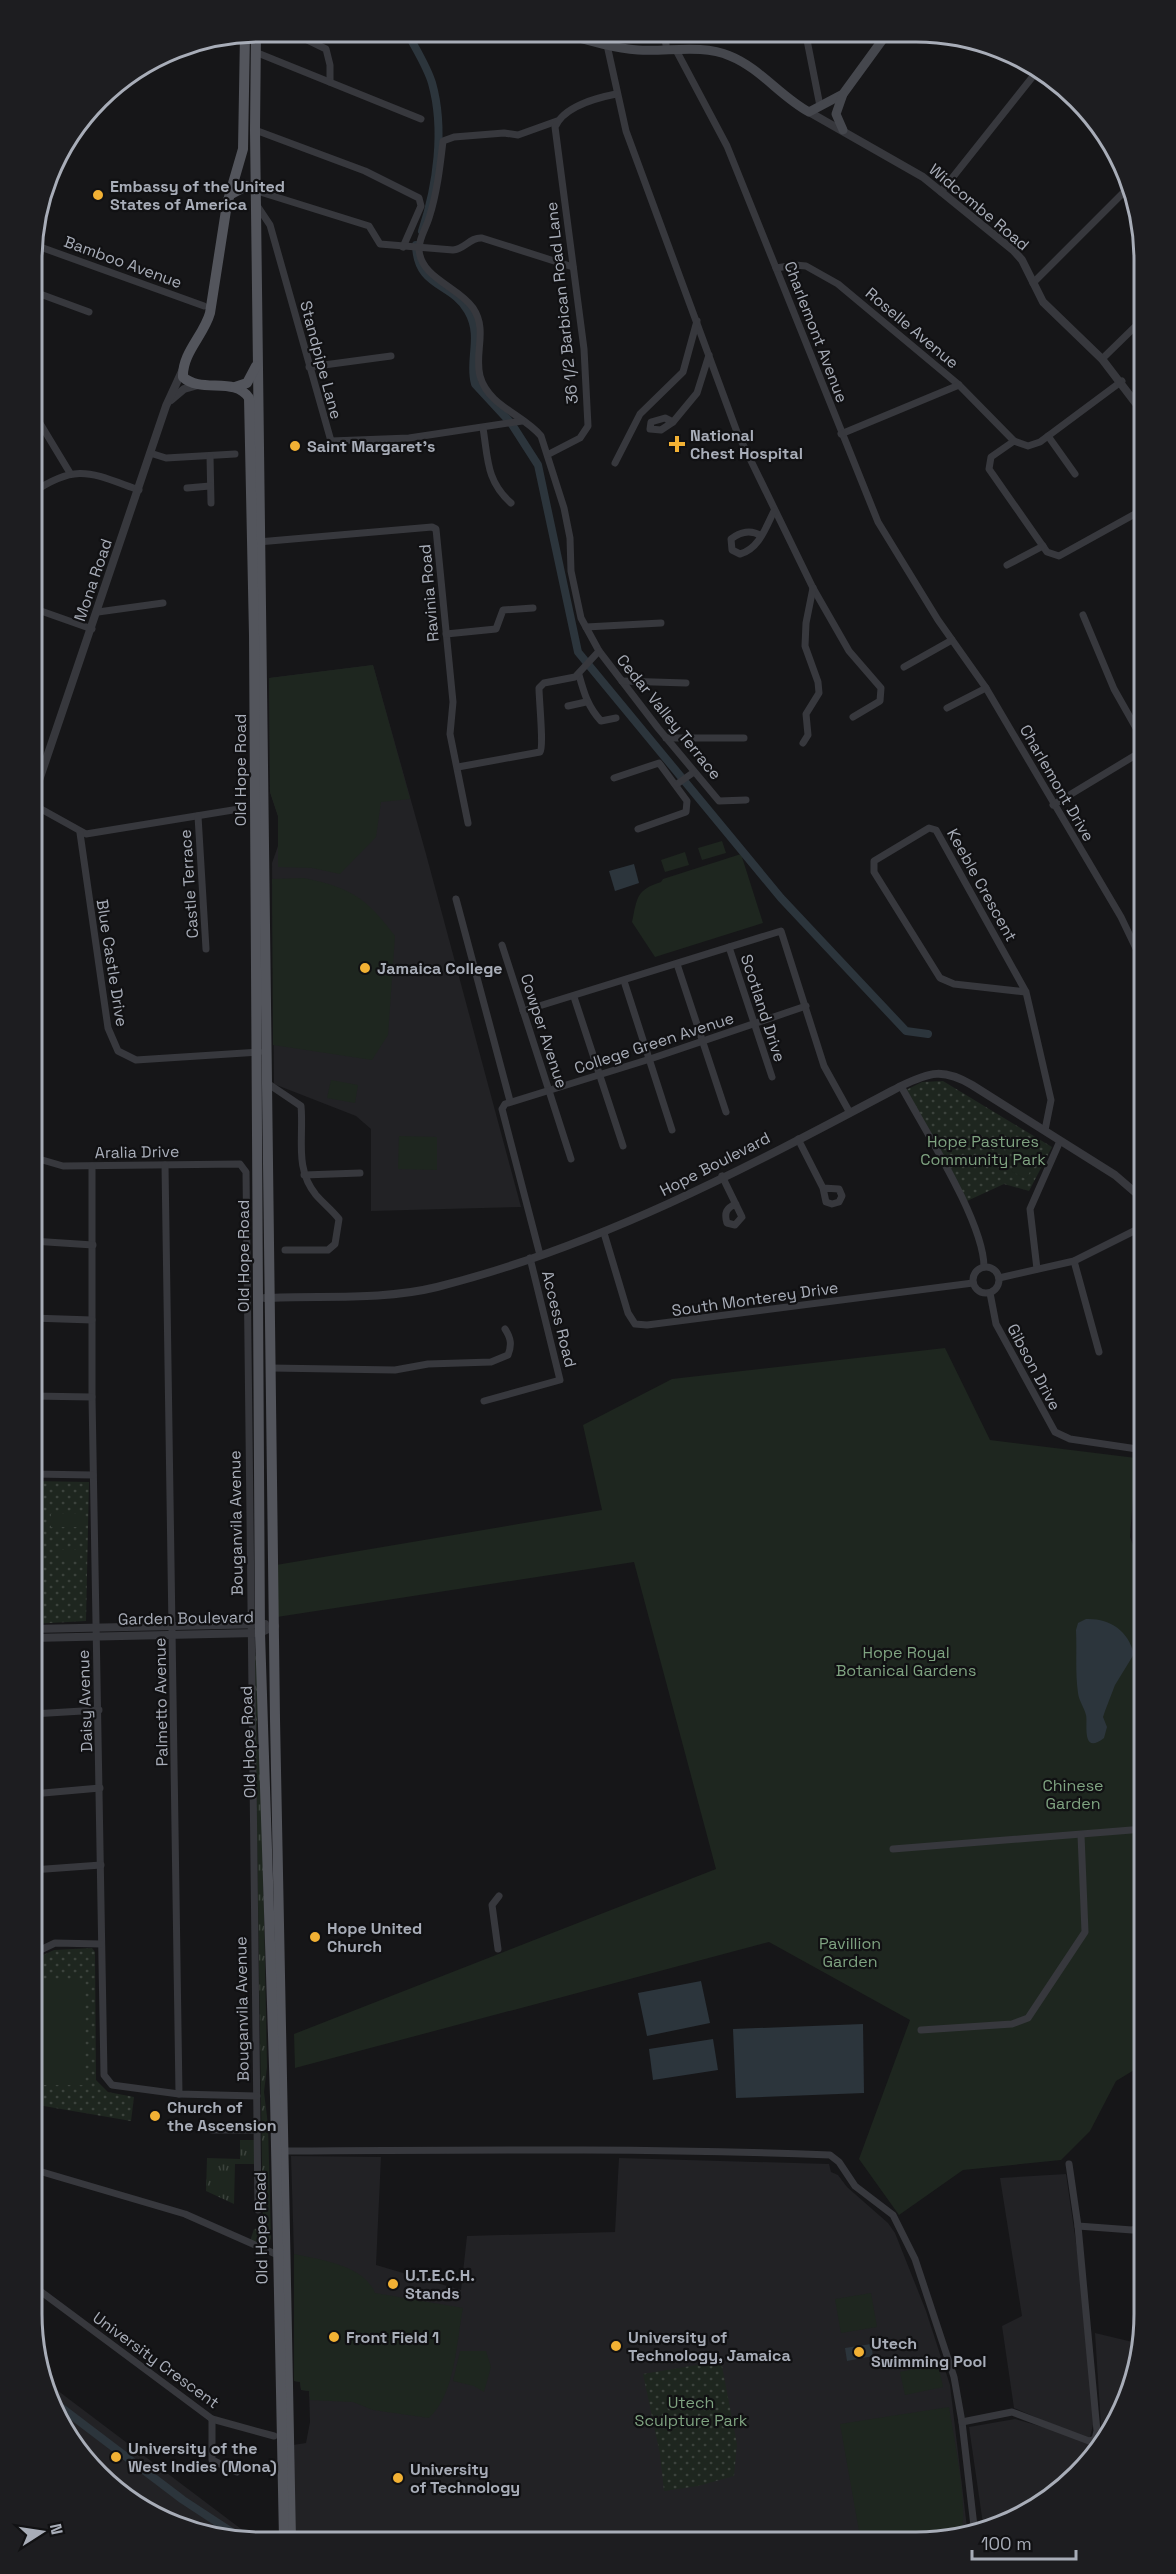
<svg xmlns="http://www.w3.org/2000/svg" width="1176" height="2574" font-family="'Space Grotesk',sans-serif">
<defs>
<pattern id="grass-tufts" width="24" height="20" patternUnits="userSpaceOnUse" patternTransform="scale(1.5)"><rect width="24" height="20" fill="#1e261f"/><path d="M3 7l-1-3M5 7V3M7 7l1-3M15 17l-1-3M17 17v-4M19 17l1-3" fill="none" stroke="#3c433d"/></pattern>
<pattern id="park-dots" width="8" height="8" patternUnits="userSpaceOnUse" patternTransform="scale(1.5)"><rect width="8" height="8" fill="#1e261f"/><path d="M2 2h.1M6 6h.1" fill="none" stroke="#3c433d" stroke-width="1.8" stroke-linecap="round"/></pattern>
</defs>
<rect width="100%" height="100%" fill="#161618"/>
<g fill="#222225">
<polygon points="373,665 426,854 521,1207 371,1211 371,1129 356,1116 274,1084 272,863 278,846 278,816 270,792 269,678"/>
<polygon points="291,2156 381,2157 376,2265 461,2290 467,2236 615,2232 619,2158 829,2164 831,2172 838,2175 847,2187 888,2223 895,2233 926,2311 950,2385 968,2536 916,2542 295,2539 293,2445 306,2443 310,2422 309,2391 301,2390 300,2382 294,2381 294,2254"/>
<polygon points="1066,2174 1086,2312 1095,2417 1089,2441 1100,2445 1088,2464 1042,2504 984,2531 969,2427 1015,2419 1088,2440 1014,2408 1002,2326 1022,2316 1000,2178"/>
<polygon points="1095,2333 1141,2344 1127,2402 1102,2441"/>
<polygon points="41,2378 253,2538 216,2538 159,2519 109,2485 62,2428"/>
</g>
<g fill="url(#grass-tufts)">
<path d="M254,1639L260,1708C254,1724 257,1741 261,1757L267,2067L264,2092L268,2125L271,2238L267,2247L250,2241L254,2229L263,2228Z"/>
<polygon points="240,2140 255,2140 254,2164 235,2164 234,2204 206,2191 207,2158 240,2159"/>
</g>
<g fill="url(#park-dots)">
<polygon points="943,1081 1052,1147 1029,1191 1004,1184 967,1201 906,1090 922,1082"/>
<polygon points="32,1481 89,1482 86,1621 32,1624"/>
<polygon points="92,1948 95,1952 96,2080 108,2092 134,2097 131,2121 32,2104 32,1960 54,1950"/>
<polygon points="721,2361 737,2444 734,2476 698,2486 664,2491 660,2454 643,2374"/>
</g>
<g fill="#1e261f">
<polygon points="373,665 410,799 381,802 376,837 340,874 312,868 278,867 278,816 270,792 269,678"/>
<polygon points="722,841 726,853 702,860 698,848"/>
<polygon points="685,852 689,865 665,872 661,860"/>
<path d="M741,854L763,923L655,957L632,922C637,898 636,890 661,882L663,879Z"/>
<path d="M304,878C352,888 366,898 395,936L388,1035L372,1060L273,1045L272,879Z"/>
<polygon points="331,1080 358,1085 355,1103 327,1098"/>
<polygon points="399,1136 437,1137 437,1170 398,1169"/>
<polygon points="1011,1138 1039,1153 1032,1165 1005,1150"/>
<polygon points="1016,1162 1031,1170 1026,1179 1011,1171"/>
<polygon points="945,1348 990,1440 1136,1458 1130,1537 1144,1575 1144,2064 1116,2081 1090,2131 1061,2160 963,2170 899,2215 859,2159 910,2020 769,1942 295,2068 294,2034 716,1869 634,1562 277,1617 276,1565 602,1510 583,1425 672,1379"/>
<rect x="51" y="1514" width="33" height="13"/>
<rect x="59" y="1550" width="21" height="10"/>
<rect x="32" y="1981" width="53" height="104"/>
<path d="M294,2254C321,2260 364,2265 375,2293L463,2308C456,2342 456,2393 429,2418L373,2410L353,2402L310,2400L309,2391L301,2390L300,2382L294,2381Z"/>
<polygon points="871,2293 877,2327 841,2333 835,2299"/>
<polygon points="460,2351 486,2351 491,2367 484,2392 474,2386 453,2381"/>
<polygon points="938,2364 943,2387 905,2395 900,2372"/>
<path d="M949,2407C953,2433 969,2510 961,2532C931,2547 894,2542 861,2542L840,2424Z"/>
</g>
<g fill="#2c353c">
<polygon points="634,864 639,883 615,891 609,871"/>
<path d="M1086,1619C1109,1618 1128,1630 1134,1654L1115,1685L1105,1711L1103,1717L1107,1727L1104,1738C1081,1756 1088,1723 1086,1715C1084,1707 1079,1701 1078,1693C1075,1672 1077,1651 1076,1630L1078,1623Z"/>
<polygon points="701,1981 710,2023 647,2036 638,1993"/>
<polygon points="863,2024 864,2093 736,2098 733,2029"/>
<polygon points="713,2039 718,2070 653,2080 649,2049"/>
<polygon points="871,2344 873,2356 847,2361 845,2348"/>
</g>
<g fill="none" stroke-linecap="round" stroke-linejoin="round">
<g stroke="#2c353c" stroke-width="8">
<path d="M407,32C415,48 427,66 432,83C445,129 437,186 422,231"/>
<path d="M416,245C417,288 452,282 468,311C483,337 468,360 475,384L511,423L538,465L578,652L781,898L906,1031L928,1034"/>
<polyline points="50,2399 183,2500 241,2538"/>
</g>
<g stroke="#37383d" stroke-width="7">
<polyline points="291,32 326,49 330,65 330,82"/>
<polyline points="664,34 667,50"/>
<polyline points="806,35 820,106"/>
<polyline points="607,45 626,131 737,432 813,588 849,651 881,688 880,701 853,717"/>
<polyline points="676,50 727,146 878,522 938,620 986,688 1121,917 1144,965"/>
<polyline points="255,52 421,119"/>
<path d="M557,121L518,135L504,133L454,137L443,141C440,167 437,193 429,218C426,228 419,238 419,249C420,278 459,287 473,308C488,330 474,353 480,376C488,406 524,415 541,436L564,508L570,538L571,571L581,618L599,651L658,728L719,801L746,800"/>
<polyline points="255,130 365,171 419,198 421,206 403,247"/>
<path d="M257,191L369,226L380,244L453,250C465,249 470,237 482,238L573,267"/>
<polyline points="941,192 1038,70"/>
<polyline points="258,207 270,225 331,441 409,438 522,421"/>
<polyline points="32,244 204,306"/>
<polyline points="776,268 795,265 806,266 838,284 959,385 1014,441"/>
<polyline points="1033,283 1130,186"/>
<polyline points="32,291 89,312"/>
<polyline points="1102,359 1144,318"/>
<polyline points="309,367 391,356"/>
<polyline points="1122,381 1040,442 1028,446 1014,441 991,457 989,469 1047,552 1059,556 1144,509"/>
<polyline points="32,410 70,473"/>
<polygon points="665,418 673,422 661,430 650,429 651,422"/>
<polyline points="673,422 697,393 709,355"/>
<path d="M483,428C488,458 486,481 511,503"/>
<polyline points="841,434 959,385"/>
<polyline points="1048,436 1075,474"/>
<polyline points="150,453 166,458 235,454"/>
<path d="M549,454L580,438L588,426L584,349L555,127C564,106 596,98 616,94"/>
<polyline points="210,456 211,503"/>
<polyline points="615,463 640,414 683,372 697,321"/>
<polyline points="187,488 210,486"/>
<path d="M32,493C77,462 91,473 139,490"/>
<path d="M761,536C751,529 740,532 731,539L732,550L740,554C759,549 766,527 774,511"/>
<polyline points="258,542 432,527 436,529 453,702 450,734 468,823"/>
<polyline points="1007,565 1043,546"/>
<polyline points="41,611 92,629"/>
<polyline points="98,612 163,603"/>
<polyline points="1083,615 1114,689 1144,742"/>
<polyline points="586,627 661,623"/>
<polyline points="446,634 496,629 503,610 533,608"/>
<polyline points="904,667 952,640"/>
<path d="M579,675C584,693 588,707 601,721L616,718"/>
<polyline points="622,681 686,683"/>
<polyline points="568,706 586,702"/>
<polyline points="947,708 986,688"/>
<polyline points="666,738 744,738"/>
<polyline points="803,743 808,735 806,714 819,693 818,682 805,646 806,623 813,588"/>
<path d="M458,767L540,752C544,747 539,700 539,688L544,683L575,677L599,651"/>
<polyline points="614,778 659,763 687,801 686,812 638,829"/>
<polyline points="677,784 694,772"/>
<polyline points="32,804 86,834 239,809"/>
<polyline points="1053,805 1144,750"/>
<polyline points="198,816 206,949"/>
<polyline points="80,833 108,1028 118,1051 136,1060 259,1052"/>
<polyline points="456,899 510,1101"/>
<polyline points="502,945 571,1159"/>
<polyline points="729,947 772,1077"/>
<polyline points="677,964 726,1112"/>
<polyline points="624,981 672,1130"/>
<polyline points="1026,992 954,984 940,978 874,872 874,861 929,828 936,830 1026,992 1051,1100 1045,1130"/>
<polyline points="574,997 623,1146"/>
<polyline points="523,1011 781,931 824,1066 850,1113"/>
<path d="M267,1083L301,1106C304,1137 294,1168 316,1195C323,1203 332,1210 339,1219L335,1244L328,1250H285"/>
<path d="M901,1086C924,1129 984,1222 984,1267"/>
<polyline points="798,1139 823,1188 826,1202 832,1204 839,1202 842,1196 839,1189 823,1188"/>
<polyline points="32,1157 63,1166 240,1164 246,1172 258,2210"/>
<polyline points="165,1165 179,2094"/>
<polyline points="92,1166 92,1397 104,2075 112,2085 179,2094 257,2096"/>
<polyline points="304,1175 360,1173"/>
<path d="M722,1176L742,1217L735,1225L727,1223C724,1213 726,1208 736,1204"/>
<polyline points="604,1233 628,1313 635,1324 647,1325 973,1283"/>
<polyline points="32,1241 93,1245"/>
<polyline points="540,1255 502,1109 505,1104 650,1059 806,1006"/>
<polyline points="1074,1261 1099,1352"/>
<circle cx="986" cy="1280" r="13"/>
<polyline points="1037,1269 1030,1209 1060,1141"/>
<polyline points="999,1278 1074,1261 1144,1226"/>
<polyline points="990,1293 996,1324 1055,1432 1070,1439 1144,1450"/>
<polyline points="32,1318 92,1320"/>
<path d="M271,1368L395,1370L428,1364L491,1362L508,1355C512,1345 511,1338 505,1329"/>
<polyline points="32,1396 92,1397"/>
<polyline points="484,1401 560,1380 530,1258"/>
<polyline points="1143,1449 1138,1525 1144,1554"/>
<polyline points="32,1474 93,1475"/>
<polyline points="32,1714 99,1710"/>
<polyline points="32,1794 100,1788"/>
<polyline points="893,1849 1144,1829"/>
<polyline points="32,1870 101,1865"/>
<polyline points="498,1949 492,1905 499,1896"/>
<polyline points="32,1954 55,1943 101,1944"/>
<polyline points="921,2030 1012,2024 1028,2018 1085,1932 1081,1835"/>
<polyline points="212,2130 257,2130"/>
<path d="M281,2151C464,2150 647,2148 830,2155L839,2162L855,2186L893,2215L915,2259L954,2377L962,2422L975,2535"/>
<polyline points="32,2169 185,2214 280,2256"/>
<polyline points="1078,2226 1132,2230 1144,2227"/>
<polyline points="32,2285 212,2419 274,2436"/>
<polyline points="212,2419 212,2460 237,2472"/>
<polyline points="962,2422 1012,2412 1089,2441 1095,2439 1097,2431 1078,2226 1069,2164"/>
</g>
<g stroke="#37383d" stroke-width="8">
<polyline points="809,112 923,177 1014,251 1022,260 1043,302 1102,359 1144,414"/>
<polyline points="171,400 184,389 198,385"/>
<polyline points="32,801 166,406 183,369"/>
<path d="M265,1298C322,1295 380,1301 437,1287C601,1246 752,1165 901,1086C930,1072 943,1068 972,1085L1115,1175L1144,1200"/>
<polyline points="32,1629 265,1624"/>
<polyline points="32,1638 260,1633 275,1626"/>
</g>
<g stroke="#45474d" stroke-width="9">
<path d="M561,33C586,40 612,48 638,50C668,52 702,44 730,56C760,68 781,97 809,112L843,94L886,35"/>
<polyline points="843,130 836,114 843,94"/>
</g>
<g stroke="#53555c" stroke-width="10">
<polyline points="256,32 255,130 275,1719 291,2539"/>
<path d="M245,34L243,149L227,204L210,313C204,335 182,353 183,377C201,394 235,376 249,398L254,635L260,1633L275,2097L284,2539"/>
<polyline points="231,194 246,186 257,191"/>
<polyline points="235,387 247,383 256,366"/>
</g>
</g>
<g fill="#f2b134" stroke="#111113" stroke-width="2">
<circle cx="98" cy="195" r="6"/>
<path d="M674 435h6v6h6v6h-6v6h-6v-6h-6v-6h6z"/>
<circle cx="295" cy="446" r="6"/>
<circle cx="365" cy="968" r="6"/>
<circle cx="315" cy="1937" r="6"/>
<circle cx="155" cy="2116" r="6"/>
<circle cx="393" cy="2284" r="6"/>
<circle cx="334" cy="2337" r="6"/>
<circle cx="616" cy="2346" r="6"/>
<circle cx="859" cy="2352" r="6"/>
<circle cx="116" cy="2457" r="6"/>
<circle cx="398" cy="2478" r="6"/>
</g>
<g text-anchor="middle" dominant-baseline="central" stroke-width="4.5" stroke-linejoin="round" paint-order="stroke">
<g font-size="16" font-weight="bold" fill="#a8adb8" stroke="#111113" text-anchor="start">
<text x="110" y="186">Embassy of the United<tspan x="110" dy="18">States of America</tspan></text>
<text x="690" y="435">National<tspan x="690" dy="18">Chest Hospital</tspan></text>
<text x="307" y="446">Saint Margaret's</text>
<text x="377" y="968">Jamaica College</text>
<text x="327" y="1928">Hope United<tspan x="327" dy="18">Church</tspan></text>
<text x="167" y="2107">Church of<tspan x="167" dy="18">the Ascension</tspan></text>
<text x="405" y="2275">U.T.E.C.H.<tspan x="405" dy="18">Stands</tspan></text>
<text x="346" y="2337">Front Field 1</text>
<text x="628" y="2337">University of<tspan x="628" dy="18">Technology, Jamaica</tspan></text>
<text x="871" y="2343">Utech<tspan x="871" dy="18">Swimming Pool</tspan></text>
<text x="128" y="2448">University of the<tspan x="128" dy="18">West Indies (Mona)</tspan></text>
<text x="410" y="2469">University<tspan x="410" dy="18">of Technology</tspan></text>
</g>
<g font-size="16" fill="#a8adb8" stroke="#111113">
<text transform="translate(979 207) rotate(40)">Widcombe Road</text>
<text transform="translate(123 262) rotate(20)">Bamboo Avenue</text>
<text transform="translate(562 303) rotate(-96)">36 1/2 Barbican Road Lane</text>
<text transform="translate(912 328) rotate(40)">Roselle Avenue</text>
<text transform="translate(816 332) rotate(69)">Charlemont Avenue</text>
<text transform="translate(321 360) rotate(75)">Standpipe Lane</text>
<text transform="translate(93 580) rotate(-71)">Mona Road</text>
<text transform="translate(429 593) rotate(-95)">Ravinia Road</text>
<text transform="translate(669 717) rotate(51)">Cedar Valley Terrace</text>
<text transform="translate(240 770) rotate(-90)">Old Hope Road</text>
<text transform="translate(1057 783) rotate(60)">Charlemont Drive</text>
<text transform="translate(189 884) rotate(-94)">Castle Terrace</text>
<text transform="translate(982 885) rotate(61)">Keeble Crescent</text>
<text transform="translate(112 963) rotate(81)">Blue Castle Drive</text>
<text transform="translate(763 1008) rotate(72)">Scotland Drive</text>
<text transform="translate(544 1031) rotate(72)">Cowper Avenue</text>
<text transform="translate(654 1043) rotate(-18)">College Green Avenue</text>
<text transform="translate(137 1152) rotate(-1)">Aralia Drive</text>
<text transform="translate(715 1164) rotate(-27)">Hope Boulevard</text>
<text transform="translate(243 1256) rotate(-90)">Old Hope Road</text>
<text transform="translate(755 1299) rotate(-8)">South Monterey Drive</text>
<text transform="translate(559 1319) rotate(76)">Access Road</text>
<text transform="translate(1034 1367) rotate(62)">Gibson Drive</text>
<text transform="translate(236 1523) rotate(-91)">Bouganvila Avenue</text>
<text transform="translate(186 1618) rotate(-1)">Garden Boulevard</text>
<text transform="translate(85 1701) rotate(-92)">Daisy Avenue</text>
<text transform="translate(161 1702) rotate(-91)">Palmetto Avenue</text>
<text transform="translate(248 1742) rotate(-92)">Old Hope Road</text>
<text transform="translate(242 2009) rotate(-91)">Bouganvila Avenue</text>
<text transform="translate(261 2228) rotate(-91)">Old Hope Road</text>
<text transform="translate(156 2360) rotate(36)">University Crescent</text>
</g>
<g font-size="16" fill="#7fa381" stroke="#111113">
<text x="983" y="1141">Hope Pastures<tspan x="983" dy="18">Community Park</tspan></text>
<text x="906" y="1652">Hope Royal<tspan x="906" dy="18">Botanical Gardens</tspan></text>
<text x="1073" y="1785">Chinese<tspan x="1073" dy="18">Garden</tspan></text>
<text x="850" y="1943">Pavillion<tspan x="850" dy="18">Garden</tspan></text>
<text x="691" y="2402">Utech<tspan x="691" dy="18">Sculpture Park</tspan></text>
</g>
</g>
<path d="M0 0H1176V2574H0ZM260 42H916A218 218 0 0 1 1134 260V2314A218 218 0 0 1 916 2532H260A218 218 0 0 1 42 2314V260A218 218 0 0 1 260 42Z" fill="#1d1d20" fill-rule="evenodd"/>
<path fill="none" stroke="#a8adb8" stroke-width="3" d="M260 42H916A218 218 0 0 1 1134 260V2314A218 218 0 0 1 916 2532H260A218 218 0 0 1 42 2314V260A218 218 0 0 1 260 42Z"/>
<g transform="translate(42 2532) rotate(78)" stroke="#111113" stroke-width="4.5" paint-order="stroke">
<path d="M0-4.5L10 22L0 15L-10 22Z" fill="#a8adb8"/>
<text y="-9" font-size="16" font-weight="bold" text-anchor="middle" fill="#a8adb8">N</text>
</g>
<path d="M972 2550v9h104v-9" fill="none" stroke="#a8adb8" stroke-width="3"/>
<text x="981" y="2550" font-size="18" fill="#a8adb8" stroke="#111113" stroke-width="4.5" paint-order="stroke">100 m</text>
</svg>
